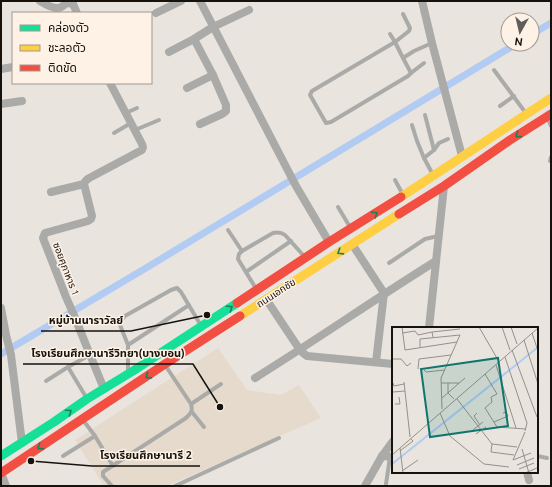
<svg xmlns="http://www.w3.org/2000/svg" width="552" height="487" font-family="Ubuntu,'Noto Sans Thai',sans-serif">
<rect width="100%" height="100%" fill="#eae4de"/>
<polygon fill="#e6dacd" points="218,348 247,390 281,395 299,385 321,418 167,486 104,486 75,440"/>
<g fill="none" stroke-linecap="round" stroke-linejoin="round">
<g stroke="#b1cbf2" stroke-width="7">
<polyline points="532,34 551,23"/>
<polyline points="1,354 146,268 516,44"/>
</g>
<g stroke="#aaaba8" stroke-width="4">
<polyline points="390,34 395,42 409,31 410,28 403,14"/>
<polyline points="403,58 395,42 312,91 310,95 326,123 331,122 408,76 411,73 403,58 414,51 432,43"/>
<polyline points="494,70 525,112"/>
<polyline points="411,73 424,63"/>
<polyline points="500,106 514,96"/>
<polyline points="126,113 137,108"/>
<polyline points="425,115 434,150 424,158 432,173"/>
<polyline points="548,119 551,126"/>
<polyline points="412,125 417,141 424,158"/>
<polyline points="135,130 159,120"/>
<polyline points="114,133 131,123"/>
<polyline points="434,150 439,143 448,139"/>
<polyline points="550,161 551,157"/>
<polyline points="395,180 402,193"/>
<polyline points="338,207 350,227"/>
<polyline points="228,230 242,251"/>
<polyline points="389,263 425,239 438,236"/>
<polyline points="246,272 291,241"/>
<path d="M255,287L238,259L239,254L242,251L273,233C277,232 281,232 285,235L304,256"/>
<polyline points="128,345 189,305"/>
<polyline points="68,367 86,357"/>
<polyline points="128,371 128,345 120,325 121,320 125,316 171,290 177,288 181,292 200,324"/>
<polyline points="46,381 68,367 86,397"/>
<polyline points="191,404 221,384"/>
<polyline points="192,412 204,427"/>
<polyline points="83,420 95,436 113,466"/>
<polyline points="63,456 95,436"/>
<polyline points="537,456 547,458"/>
<polyline points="386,484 390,457"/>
<path d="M112,486L103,476V472L186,418C191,413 193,411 191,404L165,365"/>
<polyline points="175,486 279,438"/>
</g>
<g stroke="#aaaba8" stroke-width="8">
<path d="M40,1C45,4 52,9 58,8C65,7 64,1 73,4"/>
<polyline points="200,1 296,186 329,242"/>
<polyline points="422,1 432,43 462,156"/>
<polyline points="73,4 77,13"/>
<polyline points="156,13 181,1"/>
<polyline points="194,39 213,75 226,105 226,111 222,114 200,124"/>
<polyline points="169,52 194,39 213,27 249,10"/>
<polyline points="1,69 13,67"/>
<polyline points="187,88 213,75"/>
<polyline points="1,104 22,101"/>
<polyline points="51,192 84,184"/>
<polyline points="352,244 384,293 376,362"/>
<polyline points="266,299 300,350"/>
<polyline points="1,308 6,335 11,355 22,443"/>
<polyline points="429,328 444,186"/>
<polyline points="300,350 303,353 307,356 393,364"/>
<path d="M255,378C316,340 375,299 436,261"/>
<path d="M104,389L73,313L66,297L43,238L45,233L88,221L91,219L92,216L84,184C85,180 89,178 93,176L142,150L143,147L142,144L110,83"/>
<polyline points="382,456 393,457"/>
<polyline points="527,472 529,480"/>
<polyline points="1,473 6,486"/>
<polyline points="365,486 382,456 393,441"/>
</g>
<polyline stroke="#16e098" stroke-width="9" points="1,456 54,422 87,399 133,371 237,303"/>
<g stroke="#ffcf43" stroke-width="9">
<polyline points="401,197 551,98"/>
<polyline points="240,316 399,214"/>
</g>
<g stroke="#f24e42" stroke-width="9">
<polyline points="399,214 444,186 510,140 551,114"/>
<polyline points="237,303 329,242 401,197"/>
<polyline points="1,473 165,364 240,316"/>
</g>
</g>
<defs><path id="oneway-chevron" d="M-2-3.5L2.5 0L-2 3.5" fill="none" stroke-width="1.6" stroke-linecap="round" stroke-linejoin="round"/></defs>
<g stroke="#16835a">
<use href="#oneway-chevron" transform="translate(518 135) rotate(147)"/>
<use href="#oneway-chevron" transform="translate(375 214) rotate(-32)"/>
<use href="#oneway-chevron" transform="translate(340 252) rotate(148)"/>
<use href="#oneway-chevron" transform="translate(230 308) rotate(-34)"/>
<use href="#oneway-chevron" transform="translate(148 376) rotate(147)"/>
<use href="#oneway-chevron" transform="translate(69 412) rotate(-35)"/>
<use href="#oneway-chevron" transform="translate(40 447) rotate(147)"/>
</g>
<g text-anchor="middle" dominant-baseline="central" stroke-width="3" stroke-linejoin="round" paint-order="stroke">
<g font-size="10" fill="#16120e" stroke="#fdf2e5">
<text transform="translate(66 269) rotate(69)">ซอยศุภาหาร 1</text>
<text transform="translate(276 293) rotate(-33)">ถนนเอกชัย</text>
</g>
</g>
<g transform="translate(392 327)">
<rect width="146" height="146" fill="#eae4de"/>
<path fill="none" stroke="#b1cbf2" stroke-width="2" d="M0,137L145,21"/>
<path fill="none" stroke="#95908b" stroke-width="1" d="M10,0L13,23L65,15M87,0L106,33M110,0L118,23M119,0L125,17M10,6L23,4L26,8L40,5M140,6L146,24M41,10L40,5L68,2M132,13L146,57M28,20V12L68,8L49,51L50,82M120,23L145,90M113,30L135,96L133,104M0,32H9L15,39L19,36M104,38L124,101M26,42L27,32L59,28M32,43L34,45L53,43M93,47L105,67L99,70L100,75L93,81L105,100M12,55L18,110M1,56L2,59L12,57M49,56H67M56,56V66L62,72M1,65L13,64M50,71L73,51M65,72L100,117M3,77H8L7,70M48,86L58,109L92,137L117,140M85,86L82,89L88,98M102,95L116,89L114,85L111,86M105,100L134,102M81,103L91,95M84,107L94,100M8,121L11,146M130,122L137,146M8,124L21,114L19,112M0,128L146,1M122,128L99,125L100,117L125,120M121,133L133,105M121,133L139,126M125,138L142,131M127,142L142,136M10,144L26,133M133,146L145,141"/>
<path fill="#0f766e" fill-opacity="0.15" stroke="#0f766e" stroke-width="2" d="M106,31L116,99L38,110L29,42Z"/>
<rect width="146" height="146" fill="none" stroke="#16120e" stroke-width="2"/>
</g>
<path fill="none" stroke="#16120e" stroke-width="1.5" d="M207 315L131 331H41M220 407L193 364H23M31 461L92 466H200"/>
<g fill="#16120e" stroke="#fdf2e5" stroke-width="1.5">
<circle cx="207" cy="315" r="4"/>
<circle cx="220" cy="407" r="4"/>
<circle cx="31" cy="461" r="4"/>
</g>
<g font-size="11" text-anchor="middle" font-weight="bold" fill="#16120e" stroke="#fdf2e5" stroke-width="3" stroke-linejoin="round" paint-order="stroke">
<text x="86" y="324">หมู่บ้านนาราวัลย์</text>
<text x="108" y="357">โรงเรียนศึกษานารีวิทยา(บางบอน)</text>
<text x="146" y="459">โรงเรียนศึกษานารี 2</text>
</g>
<rect width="552" height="487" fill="none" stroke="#16120e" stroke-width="4"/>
<rect x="12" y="12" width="140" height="72" fill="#fdf2e5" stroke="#a1988f"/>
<rect x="20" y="25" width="20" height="6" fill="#16e098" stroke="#a1988f"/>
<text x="48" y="32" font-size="12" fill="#16120e">คล่องตัว</text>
<rect x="20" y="45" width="20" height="6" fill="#ffcf43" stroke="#a1988f"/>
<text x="48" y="52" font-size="12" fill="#16120e">ชะลอตัว</text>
<rect x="20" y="65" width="20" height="6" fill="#f24e42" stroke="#a1988f"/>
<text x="48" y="72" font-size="12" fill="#16120e">ติดขัด</text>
<g transform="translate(520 32) rotate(188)"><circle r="19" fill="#fdf2e5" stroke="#a1988f"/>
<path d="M0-3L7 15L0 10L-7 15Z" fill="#605c57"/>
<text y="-6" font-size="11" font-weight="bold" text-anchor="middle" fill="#16120e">N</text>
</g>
</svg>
